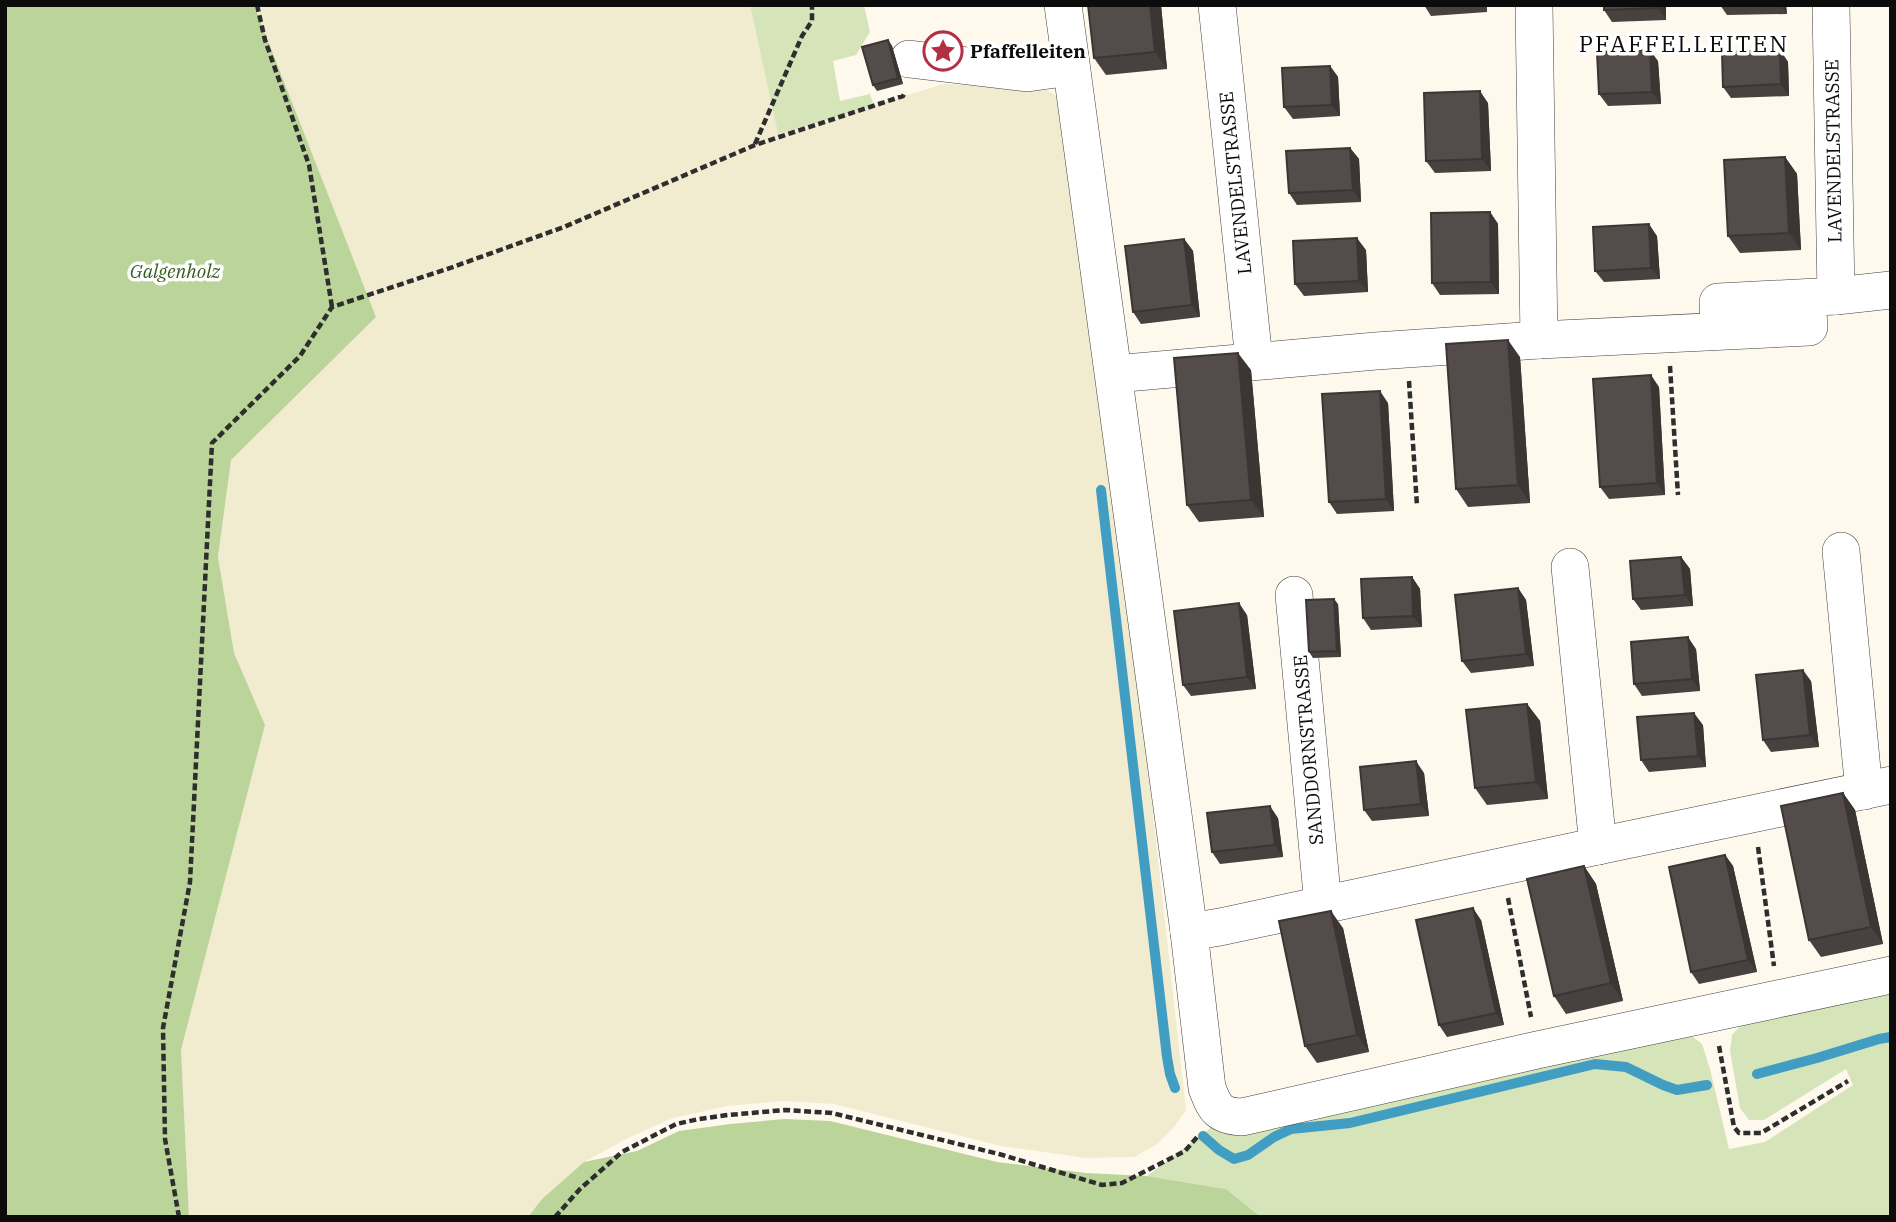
<svg xmlns="http://www.w3.org/2000/svg" width="1896" height="1222" font-family="'IBM Plex Serif',serif">
<rect width="100%" height="100%" fill="#fef8ed"/>
<polygon fill="#f1ebcf" points="254,5 750,5 778,134 944,84 1047,90 1060,98 1103,366 1186,1110 1174,1127 1157,1144 1134,1157 1086,1158 1001,1146 834,1104 785,1101 727,1106 673,1118 628,1138 584,1162 542,1199 528,1217 189,1217 181,1050 265,725 234,653 218,557 231,459 376,317"/>
<g fill="#d5e5b9">
<polygon points="750,5 864,5 870,32 856,55 833,61 840,101 870,94 874,106 778,134"/>
<polygon points="1891,987 1891,1217 1261,1217 1226,1189 1147,1176 1213,1126 1689,1034 1702,1044 1710,1069 1729,1149 1765,1142 1853,1085 1846,1069 1764,1120 1749,1120 1740,1108 1730,1051 1732,1035 1744,1022"/>
</g>
<g fill="#bbd49a">
<polygon points="5,5 254,5 376,317 231,460 218,557 234,653 265,725 181,1050 189,1217 5,1217"/>
<polygon points="785,1119 830,1121 997,1162 1086,1173 1147,1176 1226,1189 1261,1217 528,1217 542,1199 584,1162 637,1151 679,1131 730,1124"/>
</g>
<g fill="none" stroke-linecap="round" stroke-linejoin="round">
<g stroke="#429dc2" stroke-width="10">
<polyline points="1101,490 1167,1057 1170,1074 1175,1088"/>
<polyline points="1757,1074 1817,1058 1879,1039 1891,1037"/>
<polyline points="1203,1136 1219,1150 1234,1159 1248,1155 1274,1137 1291,1129 1350,1123 1595,1064 1626,1067 1663,1085 1677,1090 1707,1085"/>
</g>
<g stroke="#3f3f3f" stroke-width="38">
<g id="minor">
<path d="M1063,5L1189,932L1207,1088C1215,1109 1219,1116 1242,1117L1537,1050L1891,975"/>
<polyline points="1217,5 1254,360"/>
<polyline points="1534,5 1539,340"/>
<polyline points="1831,5 1836,296"/>
<polyline points="909,59 1027,73 1071,67"/>
<polyline points="1719,331 1718,302 1836,296 1891,290"/>
<polyline points="1114,374 1376,351 1539,340 1809,327 1807,298"/>
<polyline points="1841,551 1864,791"/>
<polyline points="1570,567 1598,846"/>
<polyline points="1294,595 1323,905"/>
<polyline points="1189,932 1220,927 1598,846 1891,785"/>
</g>
</g>
<g stroke="#2e2e2e" stroke-width="4.5" stroke-dasharray="7 3.5" stroke-linecap="butt">
<polyline points="257,5 265,40 309,165 332,307"/>
<polyline points="755,144 802,36 812,21 812,5"/>
<polyline points="1670,366 1678,495"/>
<polyline points="1409,381 1417,506"/>
<polyline points="1758,847 1774,966"/>
<polyline points="1508,898 1531,1017"/>
<polyline points="1719,1046 1734,1127 1739,1133 1761,1133 1848,1081"/>
<polyline points="179,1217 165,1139 163,1028 190,882 212,443 300,356 332,307 450,268 564,227 755,145 903,96 905,92"/>
<polyline points="555,1217 580,1189 622,1152 676,1124 699,1119 728,1115 785,1110 832,1113 999,1154 1102,1185 1122,1183 1185,1151 1198,1136"/>
</g>
<use href="#minor" stroke="#fff" stroke-width="37"/>
</g>
<g fill="#484140">
<polygon points="1088,5 1161,5 1167,69 1106,75 1094,58"/>
<polygon points="1424,5 1487,5 1487,12 1431,16"/>
<polygon points="1604,5 1666,5 1666,20 1612,22 1604,10"/>
<polygon points="1720,5 1786,5 1787,14 1727,15"/>
<polygon points="888,40 892,46 903,84 877,91 873,85"/>
<polygon points="1780,50 1788,62 1789,96 1731,98 1723,87"/>
<polygon points="1658,61 1661,104 1608,106 1599,94"/>
<polygon points="1330,66 1338,77 1340,116 1293,119 1284,107"/>
<polygon points="1488,103 1491,171 1435,173 1426,161"/>
<polygon points="1350,148 1359,159 1361,202 1297,205 1289,193"/>
<polygon points="1785,157 1797,174 1801,250 1740,253 1728,236"/>
<polygon points="1490,212 1498,224 1499,294 1440,295 1432,283"/>
<polygon points="1657,236 1660,279 1604,282 1595,271"/>
<polygon points="1184,239 1193,251 1200,317 1141,324 1133,312"/>
<polygon points="1366,250 1368,292 1304,296 1295,284"/>
<polygon points="1520,357 1530,503 1468,507 1456,489"/>
<polygon points="1251,370 1264,517 1199,522 1187,505"/>
<polygon points="1659,387 1665,495 1609,499 1600,487"/>
<polygon points="1388,403 1394,511 1337,514 1329,502"/>
<polygon points="1681,557 1690,569 1693,606 1641,610 1633,599"/>
<polygon points="1412,577 1420,589 1422,627 1371,630 1363,618"/>
<polygon points="1518,588 1526,600 1534,666 1471,673 1462,661"/>
<polygon points="1338,604 1341,657 1313,658 1309,652"/>
<polygon points="1247,615 1256,689 1191,696 1183,685"/>
<polygon points="1696,649 1700,691 1642,696 1634,684"/>
<polygon points="1811,681 1819,747 1771,752 1763,740"/>
<polygon points="1527,704 1540,721 1548,799 1487,805 1475,788"/>
<polygon points="1703,725 1706,767 1649,772 1641,760"/>
<polygon points="1424,773 1429,816 1372,821 1364,810"/>
<polygon points="1843,793 1855,810 1883,944 1821,957 1809,940"/>
<polygon points="1278,818 1283,857 1220,864 1212,852"/>
<polygon points="1725,855 1733,866 1757,972 1699,984 1691,972"/>
<polygon points="1584,866 1596,884 1623,1001 1566,1014 1554,996"/>
<polygon points="1481,920 1504,1025 1447,1037 1439,1025"/>
<polygon points="1343,928 1369,1052 1317,1063 1305,1046"/>
</g>
<g fill="#3b3534">
<polygon points="1150,5 1161,5 1167,69 1155,52"/>
<polygon points="1658,5 1666,5 1666,20 1658,8"/>
<polygon points="1781,5 1786,5 1787,14"/>
<polygon points="888,40 892,46 903,84 898,78"/>
<polygon points="1650,50 1658,61 1661,104 1652,92"/>
<polygon points="1780,50 1788,62 1789,96 1781,84"/>
<polygon points="1330,66 1338,77 1340,116 1332,105"/>
<polygon points="1480,91 1488,103 1491,171 1482,159"/>
<polygon points="1350,148 1359,159 1361,202 1353,190"/>
<polygon points="1785,157 1797,174 1801,250 1789,233"/>
<polygon points="1490,212 1498,224 1499,294 1491,282"/>
<polygon points="1649,224 1657,236 1660,279 1651,268"/>
<polygon points="1357,238 1366,250 1368,292 1359,281"/>
<polygon points="1184,239 1193,251 1200,317 1192,305"/>
<polygon points="1508,340 1520,357 1530,503 1518,485"/>
<polygon points="1238,353 1251,370 1264,517 1251,500"/>
<polygon points="1651,375 1659,387 1665,495 1657,483"/>
<polygon points="1380,391 1388,403 1394,511 1386,499"/>
<polygon points="1681,557 1690,569 1693,606 1685,595"/>
<polygon points="1412,577 1420,589 1422,627 1413,616"/>
<polygon points="1518,588 1526,600 1534,666 1526,654"/>
<polygon points="1334,599 1338,604 1341,657 1337,651"/>
<polygon points="1239,603 1247,615 1256,689 1247,677"/>
<polygon points="1688,637 1696,649 1700,691 1692,679"/>
<polygon points="1803,670 1811,681 1819,747 1810,735"/>
<polygon points="1527,704 1540,721 1548,799 1536,782"/>
<polygon points="1694,713 1703,725 1706,767 1698,756"/>
<polygon points="1416,761 1424,773 1429,816 1421,804"/>
<polygon points="1843,793 1855,810 1883,944 1871,927"/>
<polygon points="1270,806 1278,818 1283,857 1275,845"/>
<polygon points="1725,855 1733,866 1757,972 1748,960"/>
<polygon points="1584,866 1596,884 1623,1001 1611,983"/>
<polygon points="1473,908 1481,920 1504,1025 1496,1013"/>
<polygon points="1331,911 1343,928 1369,1052 1357,1035"/>
</g>
<g fill="#544c4a" stroke="#3b3534" stroke-width="2">
<polygon points="1088,5 1150,5 1155,52 1094,58"/>
<polygon points="1604,5 1658,5 1658,8 1604,10"/>
<polygon points="888,40 898,78 873,85 862,47"/>
<polygon points="1650,50 1652,92 1599,94 1597,52"/>
<polygon points="1780,50 1781,84 1723,87 1722,52"/>
<polygon points="1330,66 1332,105 1284,107 1282,68"/>
<polygon points="1480,91 1482,159 1426,161 1424,93"/>
<polygon points="1350,148 1353,190 1289,193 1286,151"/>
<polygon points="1785,157 1789,233 1728,236 1724,160"/>
<polygon points="1490,212 1491,282 1432,283 1431,213"/>
<polygon points="1649,224 1651,268 1595,271 1593,227"/>
<polygon points="1357,238 1359,281 1295,284 1293,241"/>
<polygon points="1184,239 1192,305 1133,312 1125,246"/>
<polygon points="1508,340 1518,485 1456,489 1446,344"/>
<polygon points="1238,353 1251,500 1187,505 1174,358"/>
<polygon points="1651,375 1657,483 1600,487 1593,379"/>
<polygon points="1380,391 1386,499 1329,502 1322,394"/>
<polygon points="1681,557 1685,595 1633,599 1630,561"/>
<polygon points="1412,577 1413,616 1363,618 1361,579"/>
<polygon points="1518,588 1526,654 1462,661 1455,595"/>
<polygon points="1334,599 1337,651 1309,652 1306,600"/>
<polygon points="1239,603 1247,677 1183,685 1174,611"/>
<polygon points="1688,637 1692,679 1634,684 1631,642"/>
<polygon points="1803,670 1810,735 1763,740 1756,675"/>
<polygon points="1527,704 1536,782 1475,788 1466,710"/>
<polygon points="1694,713 1698,756 1641,760 1637,717"/>
<polygon points="1416,761 1421,804 1364,810 1360,767"/>
<polygon points="1843,793 1871,927 1809,940 1781,806"/>
<polygon points="1270,806 1275,845 1212,852 1207,813"/>
<polygon points="1725,855 1748,960 1691,972 1669,867"/>
<polygon points="1584,866 1611,983 1554,996 1527,879"/>
<polygon points="1473,908 1496,1013 1439,1025 1416,920"/>
<polygon points="1331,911 1357,1035 1305,1046 1279,921"/>
</g>
<defs>
<g id="sight-ring" transform="scale(2.0125)"><circle r="9.5" fill="#fff" stroke="#b13044" stroke-width="1.5"/><path d="M0-6L1.8-2.2L6-1.7L2.9 1.2L3.7 5.4L0 3.3L-3.7 5.4L-2.9 1.2L-6-1.7L-1.8-2.2Z" fill="#b13044"/></g>
</defs>
<g fill-rule="evenodd">
<use href="#sight-ring" x="943" y="51"/>
</g>
<g text-anchor="middle" dominant-baseline="central" stroke-width="7" stroke-linejoin="round" paint-order="stroke">
<g font-size="19" font-weight="bold" fill="#0c0c0c" stroke="#fff" text-anchor="start">
<text x="970" y="51">Pfaffelleiten</text>
</g>
<g font-size="19" fill="#0c0c0c" stroke="#fff">
<text transform="translate(1833 151) rotate(-91)">LAVENDELSTRASSE</text>
<text transform="translate(1235 183) rotate(-96)">LAVENDELSTRASSE</text>
<text transform="translate(1308 750) rotate(-95)">SANDDORNSTRASSE</text>
</g>
<g font-size="19" font-style="italic" fill="#355e22" stroke="#fff">
<text x="175" y="271">Galgenholz</text>
</g>
<g font-size="23" letter-spacing="2" fill="#0c0c0c" stroke="#fff">
<text x="1684" y="43">PFAFFELLEITEN</text>
</g>
</g>
<rect width="1896" height="1222" fill="none" stroke="#0c0c0c" stroke-width="14"/>
</svg>
